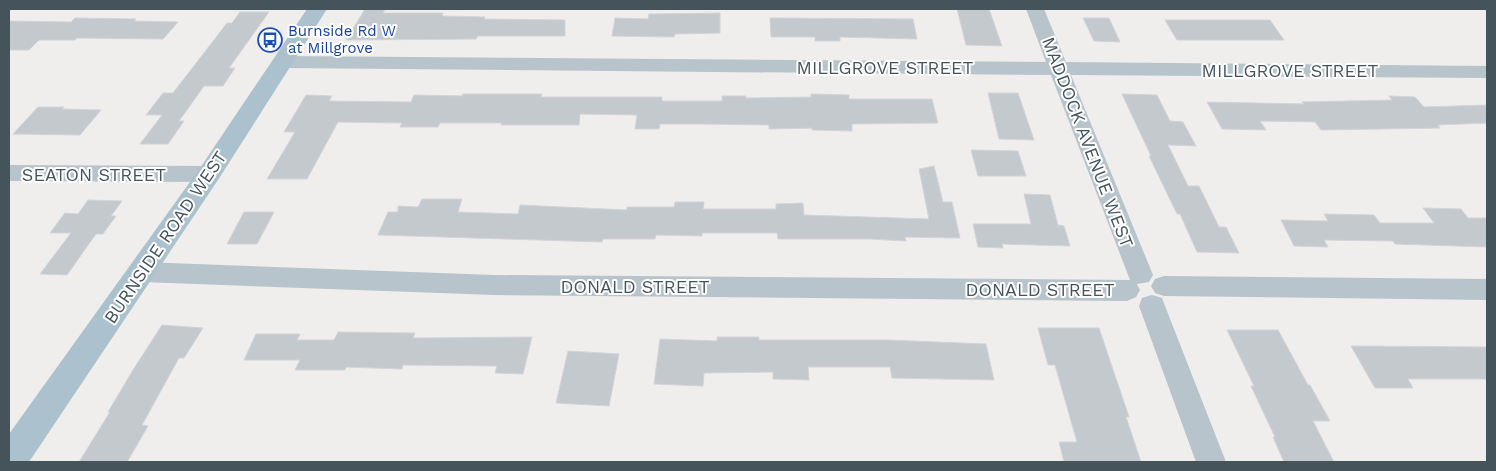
<svg xmlns="http://www.w3.org/2000/svg" width="1496" height="471" font-family="'Work Sans',sans-serif">
<rect width="100%" height="100%" fill="#f0eded"/>
<g fill="#c4c9cd" stroke="#d1d4d9">
<polygon points="365,9 385,9 383,13 443,13 442,16 485,17 484,19 565,20 565,36 478,36 476,39 346,40"/>
<polygon points="957,9 989,9 1002,46 966,45"/>
<polygon points="240,12 269,12 229,68 235,68 223,86 204,86 179,121 184,121 168,144 140,144 162,115 146,115 163,93 173,93 227,23 232,23"/>
<polygon points="720,13 720,33 675,34 674,37 612,36 615,18 648,19 649,14"/>
<polygon points="75,18 136,19 134,21 178,22 163,39 77,38 75,40 39,40 29,50 9,50 9,21 71,22"/>
<polygon points="770,18 913,19 917,39 840,37 840,41 815,41 815,37 771,37"/>
<polygon points="1083,18 1109,18 1120,42 1094,41"/>
<polygon points="1165,20 1270,20 1284,40 1177,40"/>
<polygon points="988,93 1018,93 1034,140 999,139"/>
<polygon points="463,94 542,94 541,97 662,97 662,101 722,101 722,96 746,96 746,98 811,97 811,94 849,95 849,99 932,99 938,123 852,124 852,131 812,130 812,128 769,129 769,125 702,124 660,124 659,129 635,129 637,115 580,114 579,125 501,125 502,123 440,123 438,127 400,127 402,123 338,122 307,179 267,179 295,132 284,132 306,95 332,96 329,101 411,102 414,95 462,96"/>
<polygon points="1122,94 1157,95 1170,121 1183,122 1196,146 1168,145 1188,186 1199,186 1219,227 1226,227 1239,253 1197,252 1180,214 1177,214 1149,156 1151,156"/>
<polygon points="1389,96 1415,97 1424,107 1487,105 1487,123 1438,125 1440,128 1321,130 1315,122 1260,121 1266,130 1222,129 1207,102 1304,104 1302,102 1392,100"/>
<polygon points="38,107 64,107 62,109 101,110 80,135 13,134"/>
<polygon points="971,150 1018,151 1026,176 978,176"/>
<polygon points="934,166 943,202 952,202 960,238 905,237 906,241 870,239 778,239 777,233 702,233 702,236 656,235 655,239 603,239 602,242 378,235 388,212 398,212 398,206 418,207 422,199 462,199 458,212 518,214 520,205 627,210 627,207 674,207 675,202 704,202 703,209 776,209 776,204 803,203 804,215 929,219 919,169"/>
<polygon points="1024,194 1050,195 1058,225 1064,226 1070,246 1002,244 1003,248 978,247 973,224 1031,224"/>
<polygon points="88,200 122,201 111,216 116,216 103,234 96,234 67,275 40,274 71,233 50,233 65,213 78,214"/>
<polygon points="1423,208 1461,209 1468,218 1487,218 1487,247 1395,244 1393,241 1324,240 1328,247 1294,246 1281,220 1328,221 1324,214 1374,215 1380,223 1434,223"/>
<polygon points="244,212 274,212 257,244 227,244"/>
<polygon points="162,325 203,328 184,358 179,358 142,425 148,426 127,462 79,462 110,412 108,412 133,370"/>
<polygon points="1038,328 1099,328 1129,417 1126,417 1141,462 1064,462 1059,442 1077,442 1055,365 1048,365"/>
<polygon points="1227,330 1278,330 1308,385 1310,385 1330,421 1313,421 1334,462 1284,462 1273,437 1275,437 1251,386 1254,386"/>
<polygon points="338,332 415,333 413,338 532,337 523,374 495,373 497,366 403,365 402,369 346,367 345,370 295,370 300,360 244,360 256,334 300,334 297,340 334,340"/>
<polygon points="717,337 759,337 759,340 888,340 986,344 994,380 892,378 890,367 808,367 809,380 773,379 773,372 704,373 703,386 654,384 660,339 717,341"/>
<polygon points="1351,346 1487,347 1487,379 1408,379 1413,388 1375,388"/>
<polygon points="568,351 619,354 609,406 556,403"/>
</g>
<g fill="none" stroke-linecap="round" stroke-linejoin="round">
<g fill="#b8c4cb" fill-rule="evenodd">
<polygon points="1026,9 1044,9 1066,62 1487,66 1487,78 1071,75 1153,275 1149,282 1137,284 1140,290 1136,297 1127,301 494,295 142,282 133,279 129,272 133,265 142,262 494,275 1130,280 1051,75 283,68 276,66 273,62 276,58 283,56 1046,62"/>
<polygon points="9,165 209,166 217,168 221,174 217,180 209,182 9,181"/>
<polygon points="1164,276 1487,279 1487,300 1164,296 1155,293 1151,286 1155,279"/>
<polygon points="1152,295 1162,298 1165,306 1226,462 1196,462 1139,306 1142,298"/>
</g>
<polygon fill="#abc2ce" fill-rule="evenodd" points="307,9 327,9 218,180 29,462 9,462 9,434 200,168"/>
</g>
<defs>
<g id="bus-ring" transform="scale(1.25)"><circle r="9.5" fill="#fff" stroke="#1a4fb4" stroke-width="1.5"/><path d="M-5-6H5V4H4V6H2V4H-2V6H-4V4H-5ZM-3.5-4V0h7V-4ZM-3.5 1.2v1.5H-2V1.2ZM2 1.2v1.5H3.5V1.2Z" fill="#1a4fb4"/></g>
</defs>
<g fill-rule="evenodd">
<use href="#bus-ring" x="270" y="40"/>
</g>
<g text-anchor="middle" dominant-baseline="central" stroke-width="4" stroke-linejoin="round" paint-order="stroke">
<g font-size="15" fill="#164399" stroke="#fff" text-anchor="start">
<text x="288" y="31">Burnside Rd W<tspan x="288" dy="17">at Millgrove</tspan></text>
</g>
<g font-size="18" fill="#45545b" stroke="#fff">
<text x="885" y="67">MILLGROVE STREET</text>
<text x="1290" y="70">MILLGROVE STREET</text>
<text transform="translate(1088 142) rotate(69)">MADDOCK AVENUE WEST</text>
<text x="94" y="174">SEATON STREET</text>
<text transform="translate(165 237) rotate(-56)">BURNSIDE ROAD WEST</text>
<text x="635" y="286">DONALD STREET</text>
<text x="1040" y="289">DONALD STREET</text>
</g>
</g>
<rect width="1496" height="471" fill="none" stroke="#45545b" stroke-width="20"/>
</svg>
